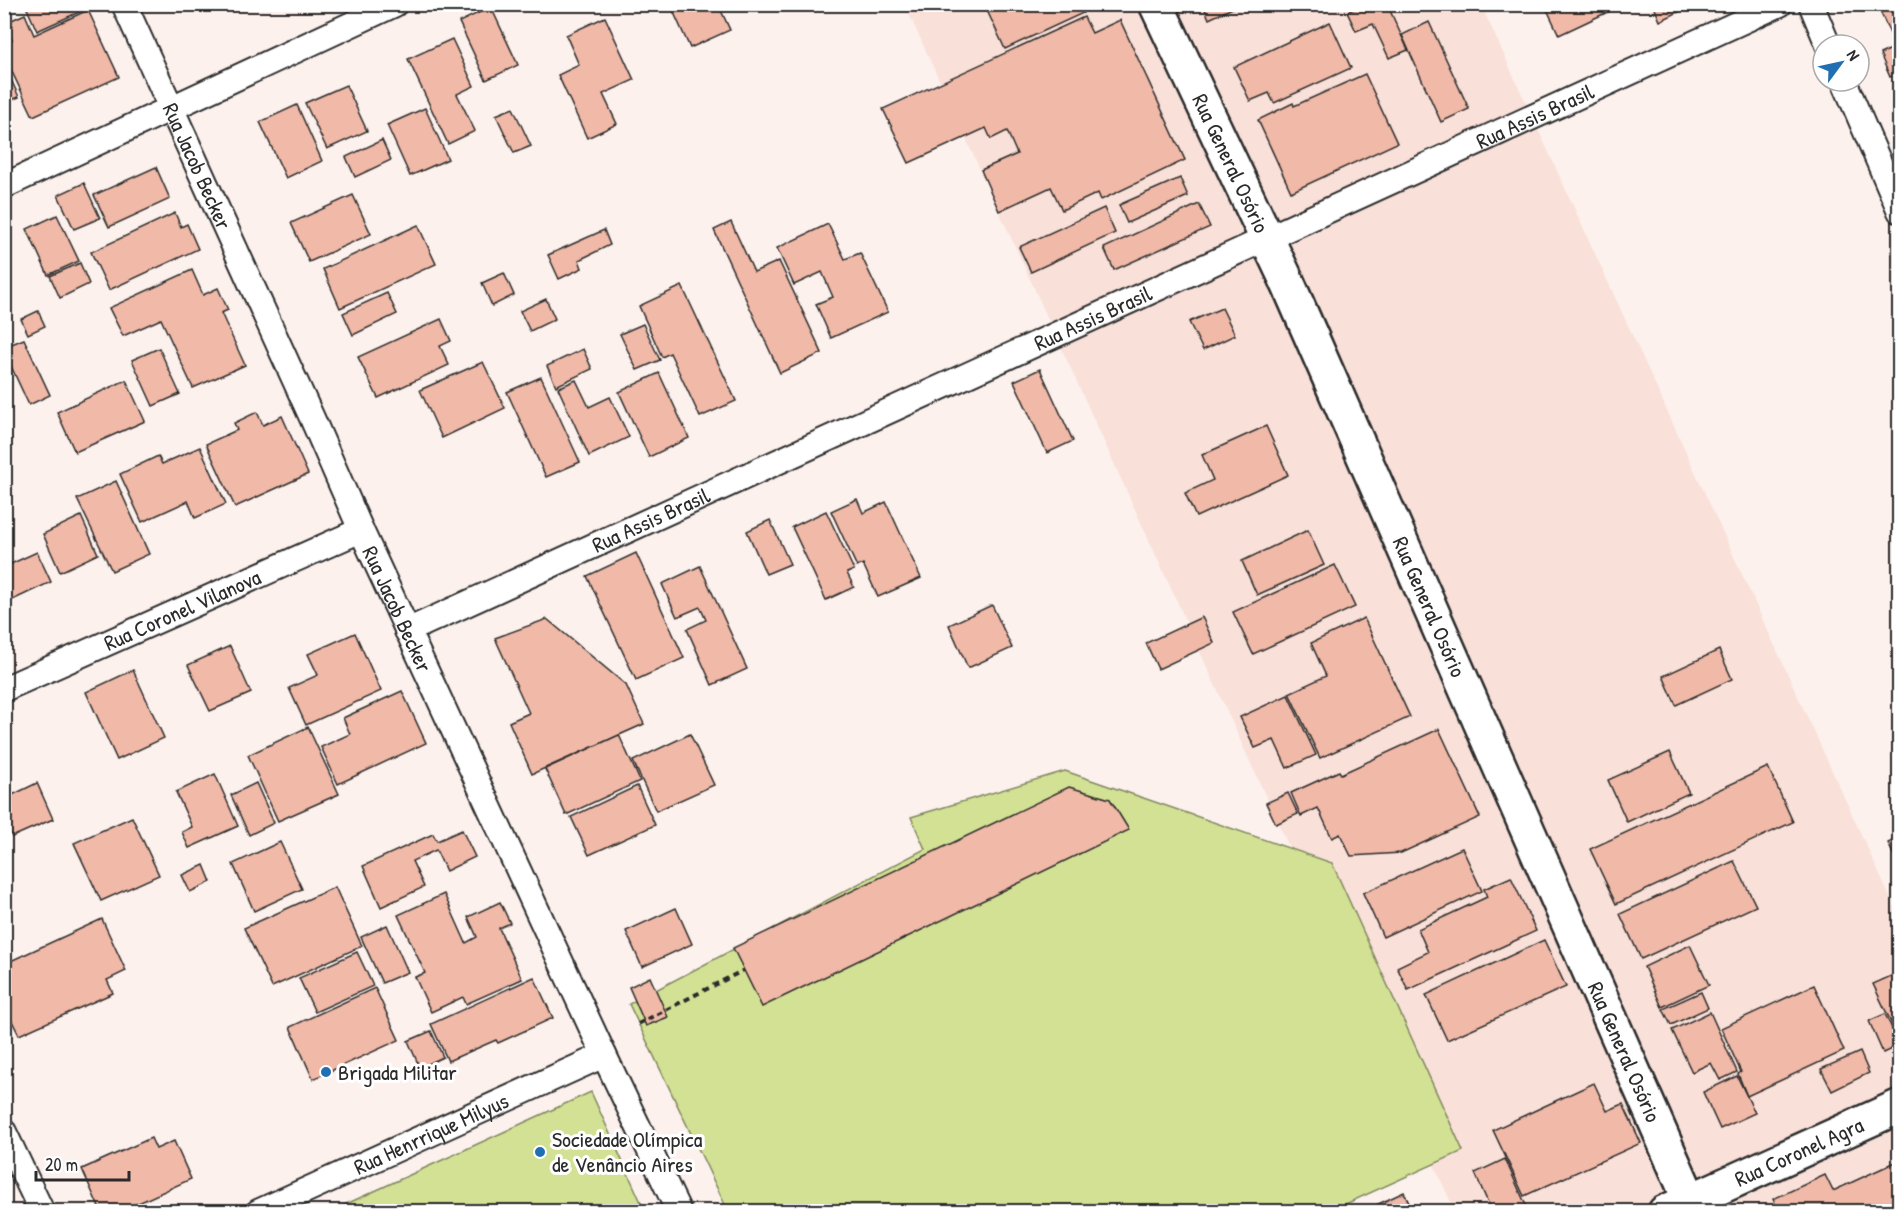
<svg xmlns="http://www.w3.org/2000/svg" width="1904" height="1216" font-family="'Patrick Hand',sans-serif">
<rect width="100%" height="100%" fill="#fcf1ed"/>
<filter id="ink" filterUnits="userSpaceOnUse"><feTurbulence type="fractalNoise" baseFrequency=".0167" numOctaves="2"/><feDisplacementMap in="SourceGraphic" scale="12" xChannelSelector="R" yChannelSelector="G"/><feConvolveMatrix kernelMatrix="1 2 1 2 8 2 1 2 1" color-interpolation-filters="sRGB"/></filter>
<g filter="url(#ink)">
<polygon fill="#f9e0d8" points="905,5 1481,5 1899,917 1899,1211 1455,1211"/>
<g fill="#d3e194" stroke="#7f8660" stroke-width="1.5">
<polygon points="1065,771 1332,863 1463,1151 1330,1211 728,1211 629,1004 925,849 911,817"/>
<polygon points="591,1092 645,1211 331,1211"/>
</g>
<g fill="#f1b9a7" stroke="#2b2b2b" stroke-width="1.5">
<polygon points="25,4 86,4 88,8 37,31"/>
<polygon points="670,4 718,4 730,30 690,48"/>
<polygon points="984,4 1079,4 1083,13 1005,49"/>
<polygon points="1203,4 1241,4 1209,19"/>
<polygon points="1364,4 1387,4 1408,50 1389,58 1373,24 1356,31 1347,12"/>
<polygon points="1612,4 1614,9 1559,35 1545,5"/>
<polygon points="1653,4 1695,4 1660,21"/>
<polygon points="1893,4 1900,4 1900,73 1890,77 1880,54 1896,47 1880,11"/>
<polygon points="491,7 518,65 486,80 459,22"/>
<polygon points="88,10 119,77 33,116 4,55 4,43 12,40 5,23 25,14 34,35"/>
<polygon points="605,17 634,80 603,94 617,124 587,138 558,75 579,65 566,35"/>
<polygon points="1084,17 1092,33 1120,20 1185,160 1101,200 1098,193 1062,210 1051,187 999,211 981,170 1017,154 1007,131 991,139 986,128 909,163 883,109"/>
<polygon points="1330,22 1351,68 1274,103 1269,93 1250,101 1234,67"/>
<polygon points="1429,22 1469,109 1441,122 1402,35"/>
<polygon points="452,39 474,86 457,94 475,131 448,144 408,59"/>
<polygon points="4,64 19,97 4,103"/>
<polygon points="1365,74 1397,143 1291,192 1258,120 1293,103 1294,106"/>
<polygon points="346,85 367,131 327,149 305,103"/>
<polygon points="297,105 322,161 286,178 260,122"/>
<polygon points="425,108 448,159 410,176 387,125"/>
<polygon points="513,108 531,146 514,153 496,115"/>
<polygon points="382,140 391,160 355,177 346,157"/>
<polygon points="156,167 170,199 109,227 94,195"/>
<polygon points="1180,178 1188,196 1127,223 1119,205"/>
<polygon points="84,183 100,218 74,229 58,195"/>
<polygon points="353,195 371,234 309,262 291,223"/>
<polygon points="1199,204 1210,227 1114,270 1104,248"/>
<polygon points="1104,208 1115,233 1031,272 1019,247"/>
<polygon points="175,213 181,227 187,224 198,249 109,290 91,252"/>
<polygon points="57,215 79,261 48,275 27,229"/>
<polygon points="731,222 754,272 779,261 822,353 780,373 714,230"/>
<polygon points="828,224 845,259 860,253 888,312 831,338 816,304 833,297 822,272 794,285 777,248"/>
<polygon points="418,225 436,264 340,308 323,269"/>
<polygon points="604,230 610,245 579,260 582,268 559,279 548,255"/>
<polygon points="80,263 89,284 60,298 50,276"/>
<polygon points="192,270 203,295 218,288 228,310 221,313 245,365 193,388 161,319 123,336 109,308"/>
<polygon points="504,273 514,295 492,306 482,283"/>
<polygon points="682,286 736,401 700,417 670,353 662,357 639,306"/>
<polygon points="387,293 397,314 353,335 343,313"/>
<polygon points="546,299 555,319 530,331 520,311"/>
<polygon points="1222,308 1235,335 1203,350 1189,322"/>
<polygon points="38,311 45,326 28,334 21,319"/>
<polygon points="441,319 451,341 440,346 449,365 378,398 358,357"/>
<polygon points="643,324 660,360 637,370 620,334"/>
<polygon points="24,339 50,395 29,405 4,351 4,347"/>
<polygon points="159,348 180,394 153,406 132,360"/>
<polygon points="583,349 592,369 556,386 547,366"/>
<polygon points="483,362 505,408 442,438 420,390"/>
<polygon points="1040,369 1073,441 1047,453 1014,381"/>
<polygon points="659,373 689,438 649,457 619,392"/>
<polygon points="541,377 580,462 546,477 507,392"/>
<polygon points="126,380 145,421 75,452 57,412"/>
<polygon points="576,380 589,407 610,397 629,437 589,456 558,388"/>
<polygon points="257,412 263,425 282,416 308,474 235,507 206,444 237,430 234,423"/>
<polygon points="1266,426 1288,475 1196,517 1185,493 1213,480 1202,455"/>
<polygon points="200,447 226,504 195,518 188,501 142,522 120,474 158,456 162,464"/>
<polygon points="116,481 149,554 112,571 77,499"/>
<polygon points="857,499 863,513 886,502 921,578 878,597 863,564 857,567 831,511"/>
<polygon points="826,511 854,570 847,573 854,587 826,600 792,527"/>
<polygon points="81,516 98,554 60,572 43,534"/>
<polygon points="770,520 790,564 766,574 747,531"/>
<polygon points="1308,530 1324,565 1257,595 1242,561"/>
<polygon points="37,552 51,582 4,604 4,567"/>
<polygon points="636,553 684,658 636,680 587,576"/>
<polygon points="1335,565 1355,607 1253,654 1233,612"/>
<polygon points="700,566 747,669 712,685 687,629 706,620 700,607 677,617 662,584"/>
<polygon points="992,605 1012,648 968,668 949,625"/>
<polygon points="1202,617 1214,643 1158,669 1146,643"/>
<polygon points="1364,618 1410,717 1320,758 1289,693 1326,676 1311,643"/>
<polygon points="547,619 626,685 644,724 532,774 509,722 529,713 495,638"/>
<polygon points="355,633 381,691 306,725 289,688 318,675 308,654"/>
<polygon points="230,646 251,693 210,711 188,665"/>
<polygon points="1719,650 1732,679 1676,705 1663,676"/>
<polygon points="133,670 164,738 117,760 86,692"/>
<polygon points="402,691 426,743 338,784 321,747 350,734 343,718"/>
<polygon points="1288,695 1316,755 1287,768 1274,740 1255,748 1240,717"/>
<polygon points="308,727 339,794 278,821 248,755"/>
<polygon points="1439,729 1480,817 1401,853 1351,856 1340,834 1332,838 1318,808 1301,816 1291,793 1339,771 1341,774"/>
<polygon points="690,734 714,785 656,811 633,761"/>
<polygon points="619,735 640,781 566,815 545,769"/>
<polygon points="1670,752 1689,793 1627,822 1608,780"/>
<polygon points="1768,767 1793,822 1616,904 1590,849"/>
<polygon points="215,774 238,826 189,848 182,832 192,827 176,792"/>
<polygon points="37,783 53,819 12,837 4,820 4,799"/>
<polygon points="256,783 274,823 249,835 231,795"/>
<polygon points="637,786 655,825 589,855 571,817"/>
<polygon points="1069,787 1110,799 1129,830 762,1007 733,948"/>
<polygon points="1288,793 1298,814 1276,824 1266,803"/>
<polygon points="132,817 159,875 101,901 74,843"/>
<polygon points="462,830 475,857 446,871 436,850 412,861 424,887 381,907 363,866 433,834 437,841"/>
<polygon points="1900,837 1900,869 1888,843"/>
<polygon points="280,842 302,889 254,911 233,864"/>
<polygon points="1462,848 1482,891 1383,937 1363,893"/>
<polygon points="1734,861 1756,906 1641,959 1620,914"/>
<polygon points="204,865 211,882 190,892 182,875"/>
<polygon points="1511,877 1536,931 1408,990 1397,967 1428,952 1418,929 1487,897 1484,889"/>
<polygon points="335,887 362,946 272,987 244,928"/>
<polygon points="444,894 466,943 477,937 468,917 500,902 510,923 499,928 522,979 466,1004 463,997 431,1012 415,977 425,973 398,915"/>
<polygon points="676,908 692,944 642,967 626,931"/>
<polygon points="102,919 126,971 107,980 113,993 19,1035 4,1005 4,964"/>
<polygon points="387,925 408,972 382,983 361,937"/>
<polygon points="1544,940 1566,987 1447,1040 1426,995"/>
<polygon points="1690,945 1709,985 1662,1007 1644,967"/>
<polygon points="357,952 373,986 315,1012 299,978"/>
<polygon points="1900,972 1900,1041 1873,984"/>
<polygon points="534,977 553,1018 498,1043 496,1040 448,1061 431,1024"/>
<polygon points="650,977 668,1017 646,1026 629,987"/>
<polygon points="1814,985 1844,1051 1747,1096 1738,1074 1741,1072 1721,1028"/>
<polygon points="375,988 399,1040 313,1079 290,1027"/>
<polygon points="1701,992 1708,1008 1671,1025 1663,1009"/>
<polygon points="1710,1012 1737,1072 1720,1080 1711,1063 1692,1072 1672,1030"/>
<polygon points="1885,1014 1900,1045 1883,1053 1869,1021"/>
<polygon points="431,1031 443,1057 420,1068 408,1041"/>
<polygon points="1860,1052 1869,1073 1832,1091 1821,1069"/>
<polygon points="1737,1076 1755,1113 1720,1129 1703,1092"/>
<polygon points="1594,1083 1607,1111 1623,1104 1641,1143 1524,1196 1493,1130"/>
<polygon points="151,1138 156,1149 174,1141 191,1179 119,1212 101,1212 82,1169"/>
<polygon points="1505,1159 1529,1212 1492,1212 1475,1173"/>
<polygon points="1900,1160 1900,1212 1779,1212 1773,1199 1825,1175 1833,1191"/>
<polygon points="1404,1192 1413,1212 1374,1212 1372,1207"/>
</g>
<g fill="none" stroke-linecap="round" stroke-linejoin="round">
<g stroke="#2b2b2b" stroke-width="28">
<g id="street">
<path id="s1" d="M124,4L312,418L361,530L604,1055L679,1212"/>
<polyline points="1811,4 1828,45"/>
<polyline points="1844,81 1900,211"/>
<polyline points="4,186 395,4"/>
<path id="s2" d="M407,631L1780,4"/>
<path id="s3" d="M4,689L361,530"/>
<polyline points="4,1132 42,1212"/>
<path id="s4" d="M258,1212L604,1055"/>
</g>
</g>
<g stroke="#2b2b2b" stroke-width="38">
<g id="secondary">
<path id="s5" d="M1156,4L1286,279L1695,1212"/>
<path id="s6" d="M1665,1212L1900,1106"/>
</g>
</g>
<polyline stroke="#2b2b2b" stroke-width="4" stroke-dasharray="6 4.5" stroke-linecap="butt" points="638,1024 744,970"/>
<use href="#street" stroke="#fff" stroke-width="24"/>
<use href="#secondary" stroke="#fff" stroke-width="33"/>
</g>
</g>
<g fill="#1f6fb2" stroke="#fff" stroke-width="2">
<circle cx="326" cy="1072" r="6"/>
<circle cx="540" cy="1152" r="6"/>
</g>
<g text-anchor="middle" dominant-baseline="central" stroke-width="6" stroke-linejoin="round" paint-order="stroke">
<g font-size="22" fill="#2b2b2b" stroke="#fff">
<text stroke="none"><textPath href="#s2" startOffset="1240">Rua Assis Brasil</textPath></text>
<text stroke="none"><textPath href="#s5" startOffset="176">Rua General Osório</textPath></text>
<text stroke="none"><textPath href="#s1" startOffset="178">Rua Jacob Becker</textPath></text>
<text stroke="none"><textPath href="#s2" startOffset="754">Rua Assis Brasil</textPath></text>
<text stroke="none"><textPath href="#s2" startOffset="268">Rua Assis Brasil</textPath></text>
<text stroke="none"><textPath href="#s5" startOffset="662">Rua General Osório</textPath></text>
<text stroke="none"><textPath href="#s3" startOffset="195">Rua Coronel Vilanova</textPath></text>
<text stroke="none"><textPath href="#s1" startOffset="664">Rua Jacob Becker</textPath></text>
<text stroke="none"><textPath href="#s5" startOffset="1148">Rua General Osório</textPath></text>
<text stroke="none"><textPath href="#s4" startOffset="190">Rua Henrrique Milyus</textPath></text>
<text stroke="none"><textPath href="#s6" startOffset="147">Rua Coronel Agra</textPath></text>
</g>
<g font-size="22" fill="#2b2b2b" stroke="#fff" text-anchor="start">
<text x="338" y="1072">Brigada Militar</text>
<text x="552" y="1139">Sociedade Olímpica<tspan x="552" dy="25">de Venâncio Aires</tspan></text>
</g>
</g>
<rect width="1904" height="1216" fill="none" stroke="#fff" stroke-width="24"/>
<rect x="12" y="12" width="1880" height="1192" fill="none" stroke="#2b2b2b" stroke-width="2" filter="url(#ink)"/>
<g transform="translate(1841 63) rotate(57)"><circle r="28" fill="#ffffff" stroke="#aaaaaa" stroke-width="1.5"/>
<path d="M0-4.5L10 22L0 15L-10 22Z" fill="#1f6fb2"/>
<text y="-9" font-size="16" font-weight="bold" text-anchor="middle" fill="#2b2b2b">N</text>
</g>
<path d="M36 1171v9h93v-9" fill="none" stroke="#2b2b2b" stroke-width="3"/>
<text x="45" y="1171" font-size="18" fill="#2b2b2b" stroke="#ffffff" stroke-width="4.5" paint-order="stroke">20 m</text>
</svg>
